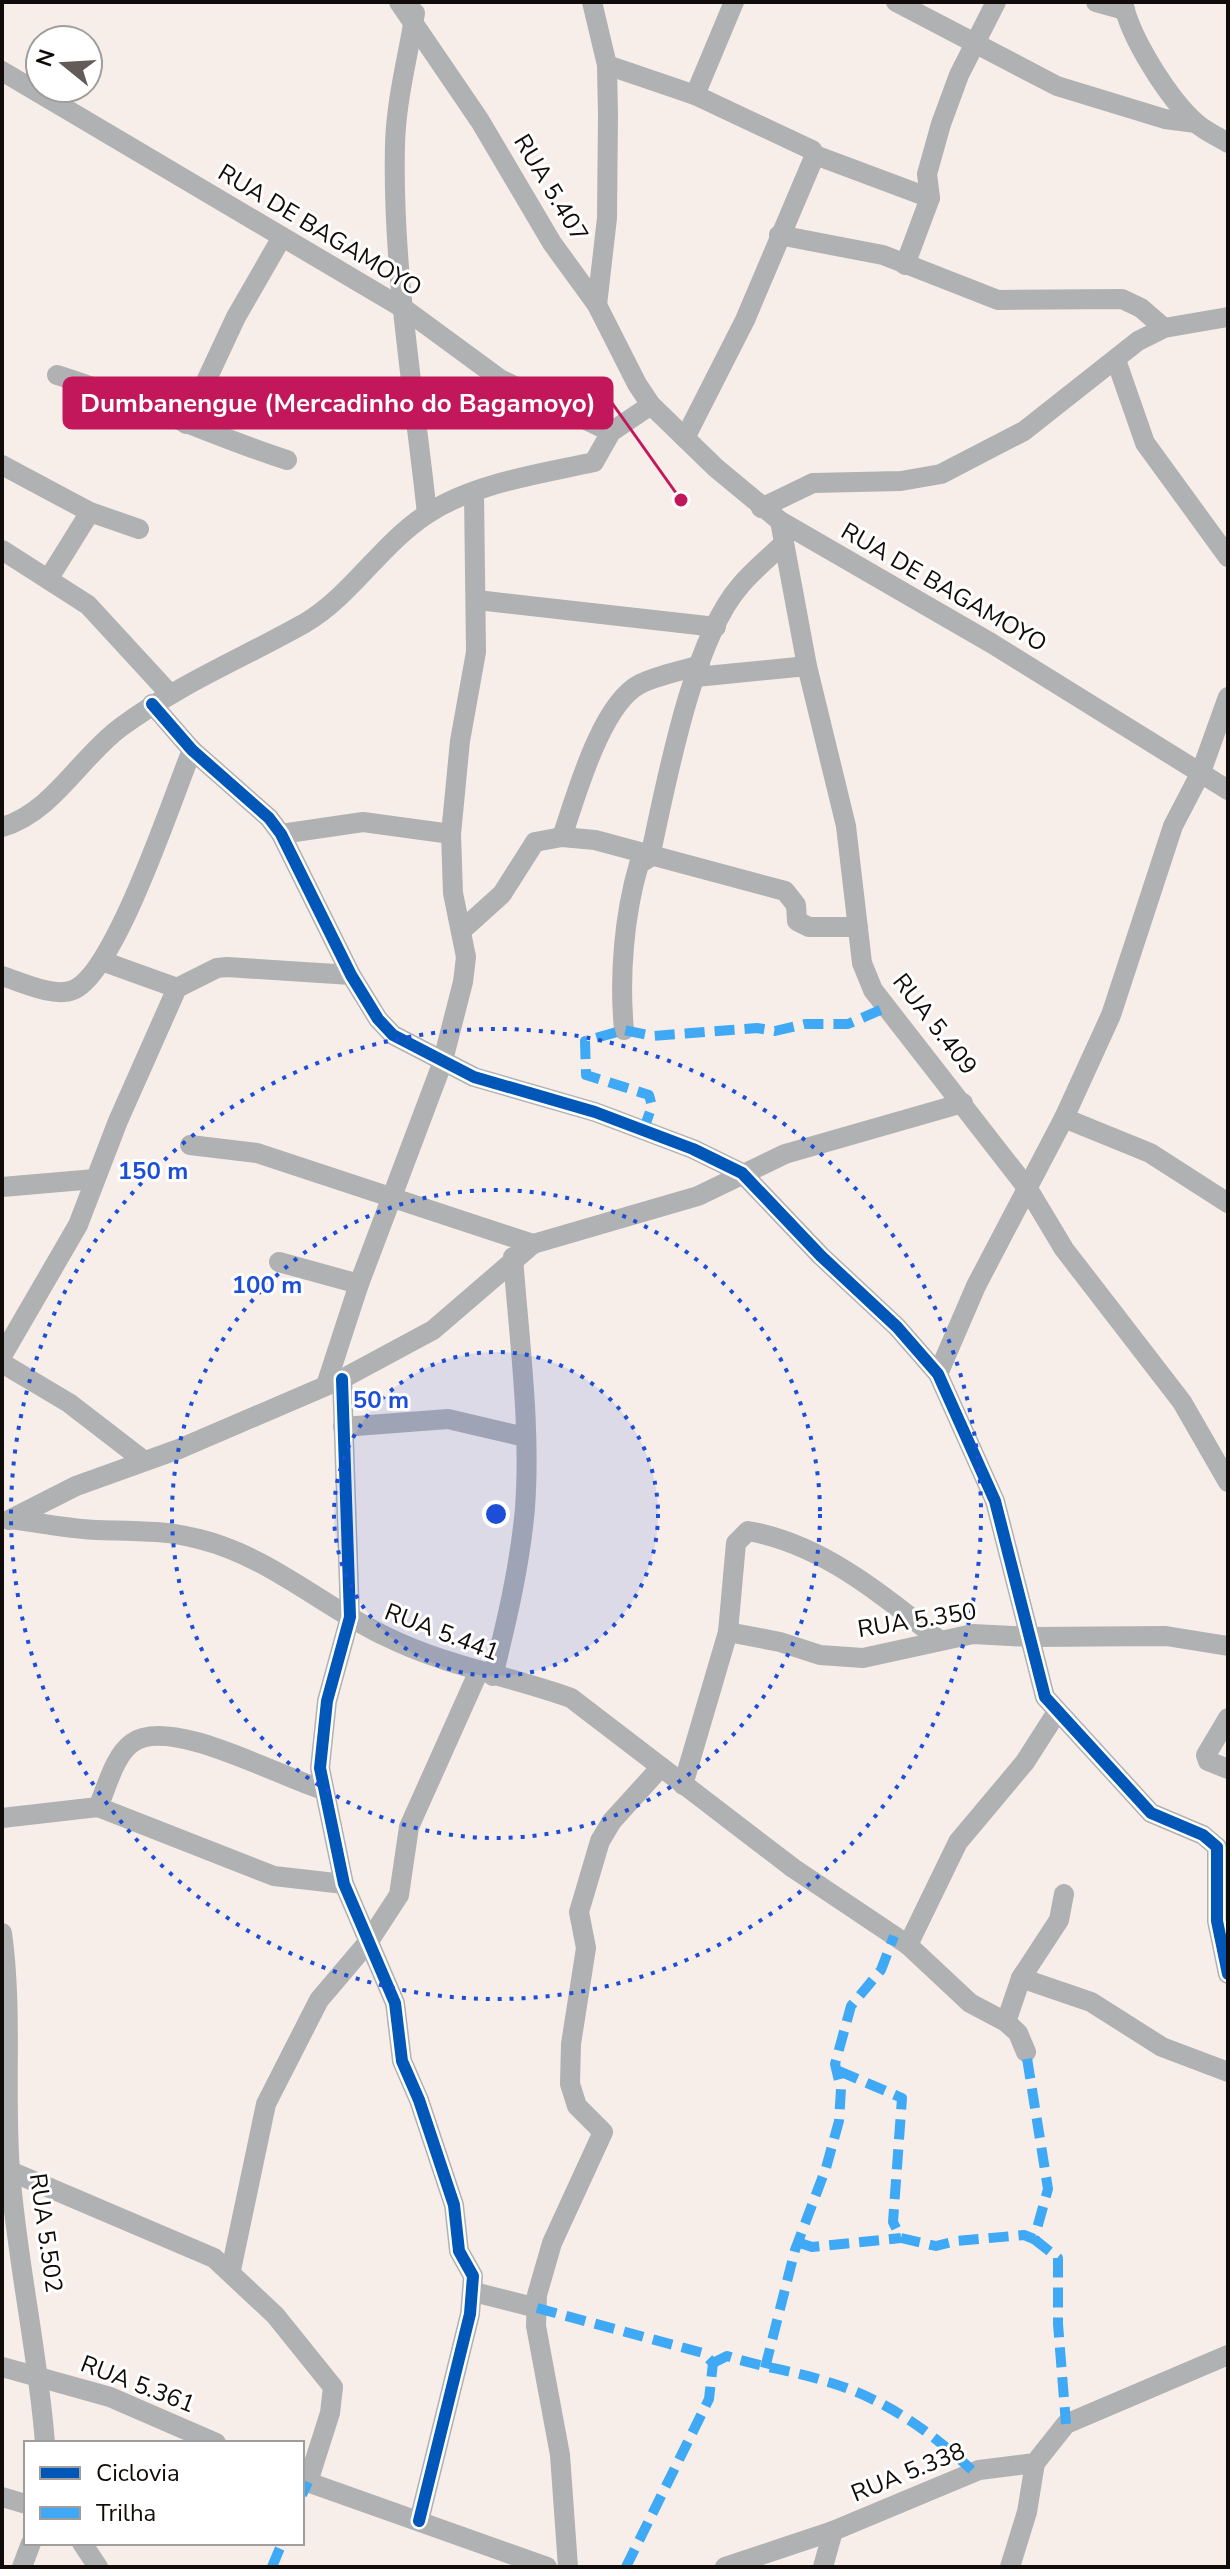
<svg xmlns="http://www.w3.org/2000/svg" width="1230" height="2569" font-family="'Nunito Sans',sans-serif">
<rect width="100%" height="100%" fill="#f7eeea"/>
<g fill="none" stroke-linecap="round" stroke-linejoin="round">
<g stroke="#b0b1b2" stroke-width="20">
<polyline points="399,2 480,121 552,243 597,305 637,384 651,405 716,468 780,521 991,643 1228,790"/>
<polyline points="592,2 607,65 608,115 607,218 597,305"/>
<polyline points="896,2 1057,86 1165,119 1196,123"/>
<polyline points="1096,2 1125,10"/>
<path d="M1123,2C1130,38 1169,99 1196,123C1205,131 1218,137 1228,143"/>
<path d="M415,13C408,57 396,100 395,145C392,268 414,391 427,514"/>
<polyline points="607,65 695,95 812,150 815,155 930,198"/>
<polyline points="2,71 406,310 500,379 611,432"/>
<polyline points="695,95 734,2"/>
<polyline points="779,235 883,255 998,300 1122,299 1141,308 1164,328"/>
<polyline points="905,265 930,198 927,174 941,124 959,75 996,2"/>
<polyline points="1116,360 1145,443 1228,557"/>
<path d="M57,375C135,399 209,435 287,460"/>
<polyline points="186,424 236,317 282,237"/>
<polyline points="685,438 745,320 815,155"/>
<polyline points="2,465 90,512 139,529"/>
<polyline points="761,508 813,483 901,481 941,474 1024,431 1138,341 1164,328 1228,317"/>
<polyline points="780,521 807,666 846,826 862,963 873,990 1028,1189 1064,1249 1182,1402 1228,1482"/>
<polyline points="2,550 88,605 169,693"/>
<polyline points="49,578 90,512"/>
<polyline points="477,600 716,627"/>
<polyline points="696,677 807,666"/>
<polyline points="152,704 192,750 269,818 281,834 351,975 378,1019 393,1035 474,1077 595,1112 693,1149 742,1173 821,1256 897,1327 938,1374 995,1501 1045,1697 1151,1813 1203,1835 1217,1847 1217,1921 1228,1974"/>
<path d="M2,827C52,813 80,757 121,727C179,684 243,658 305,623C352,595 381,544 427,514C474,483 540,474 594,462L611,432L651,405"/>
<polyline points="281,834 363,822 451,834"/>
<path d="M562,837C576,796 601,704 640,684C658,675 681,671 700,665"/>
<polyline points="461,931 502,894 535,842 562,837 595,840 785,891 796,905 797,921 809,927 858,927"/>
<polyline points="102,961 177,988"/>
<path d="M2,976C21,982 54,998 73,990C115,974 173,796 192,750"/>
<path d="M624,1030C619,976 624,915 639,864L650,857C666,784 692,641 740,586C753,570 770,557 784,543"/>
<polyline points="1064,1118 1150,1153 1228,1203"/>
<polyline points="190,1145 257,1153 533,1244"/>
<polyline points="2,1187 95,1179"/>
<polyline points="279,1262 359,1284"/>
<polyline points="2,1356 78,1225 118,1121 177,988 217,968 227,967 351,975"/>
<polyline points="2,1363 69,1403 143,1460"/>
<polyline points="938,1374 976,1286 1064,1118 1111,1015 1173,826 1201,772 1228,697"/>
<polyline points="342,1379 350,1617 327,1701 320,1768 344,1884 395,2003 402,2061 419,2100 454,2205 459,2251 473,2276 470,2314 419,2521"/>
<polyline points="326,1385 359,1284 442,1064 463,982 466,957 453,893 451,834 460,741 476,652 474,493"/>
<polyline points="343,1427 448,1419 525,1437"/>
<path d="M12,1519C40,1523 69,1529 97,1530C132,1531 165,1530 199,1539C269,1556 323,1607 387,1637C446,1666 510,1676 571,1698L793,1868L908,1945L970,2003L1006,2022L1018,2033L1026,2052"/>
<polyline points="9,1520 76,1486 179,1449 342,1379 433,1330 533,1244 698,1196 785,1154 963,1103"/>
<path d="M728,1632L736,1543L748,1531C820,1543 882,1594 938,1639"/>
<path d="M493,1676C507,1620 520,1565 525,1508C531,1425 519,1339 513,1257"/>
<polyline points="1228,1718 1206,1755 1208,1761 1228,1769"/>
<polyline points="683,1785 728,1632 780,1642 820,1655 863,1658 973,1634 1030,1637 1166,1636 1228,1646"/>
<path d="M98,1807C107,1787 114,1756 132,1743C170,1715 281,1778 324,1790"/>
<polyline points="2,1818 98,1807 274,1876 344,1884"/>
<path d="M2,1933C13,2012 4,2092 10,2171C17,2262 38,2352 45,2443"/>
<polyline points="908,1945 958,1842 1025,1762 1057,1712"/>
<polyline points="1021,1978 1091,2002 1162,2047 1228,2072"/>
<polyline points="1006,2022 1021,1978 1059,1920 1064,1894"/>
<polyline points="10,2171 214,2258 275,2315 333,2387 330,2413 308,2482"/>
<polyline points="231,2270 266,2104 319,2000 369,1941 399,1895 409,1827 478,1673"/>
<polyline points="474,2292 537,2308"/>
<polyline points="2,2367 110,2397 216,2443"/>
<polyline points="302,2480 547,2567"/>
<polyline points="2,2497 26,2504"/>
<polyline points="82,2543 98,2567"/>
<polyline points="22,2567 31,2543"/>
<polyline points="568,2567 560,2455 536,2326 537,2295 552,2243 603,2132 577,2106 570,2084 571,2044 586,1948 579,1912 600,1841 612,1821 661,1767"/>
<polyline points="725,2567 833,2531 979,2470 1035,2463 1066,2424 1228,2355"/>
<polyline points="823,2567 833,2531"/>
<polyline points="1010,2567 1027,2512 1035,2463"/>
</g>
<g stroke="#3fa9f5" stroke-width="10" stroke-dasharray="20 10" stroke-linecap="butt">
<polyline points="643,1131 652,1106 649,1095 586,1075 585,1041 624,1030 653,1036 757,1028 775,1031 805,1024 848,1024 885,1008"/>
<polyline points="839,2071 902,2098 893,2222 901,2238 936,2246 956,2241 1024,2235 1034,2239 1048,2189 1026,2052"/>
<polyline points="1034,2239 1058,2258 1058,2324 1066,2424"/>
<polyline points="800,2243 812,2247 901,2238"/>
<polyline points="537,2308 703,2353 713,2363 709,2399 626,2567"/>
<path d="M713,2363L727,2356C760,2367 795,2371 828,2382C886,2399 931,2432 974,2472"/>
<polyline points="765,2368 795,2250 826,2168 839,2121 841,2089 835,2064 851,2006 881,1970 894,1936"/>
<polyline points="302,2495 308,2482"/>
<polyline points="272,2567 282,2543"/>
</g>
<g stroke="#fff" stroke-width="17">
<g id="cycleway">
<polyline points="152,704 192,750 269,818 281,834 351,975 378,1019 393,1035 474,1077 595,1112 693,1149 742,1173 821,1256 897,1327 938,1374 995,1501 1045,1697 1151,1813 1203,1835 1217,1847 1217,1921 1228,1974"/>
<polyline points="342,1379 350,1617 327,1701 320,1768 344,1884 395,2003 402,2061 419,2100 454,2205 459,2251 473,2276 470,2314 419,2521"/>
</g>
</g>
<use href="#cycleway" stroke="#0057b8" stroke-width="12"/>
</g>
<circle cx="496" cy="1514" r="162" fill="#1d4ed8" fill-opacity=".12"/>
<g fill="none" stroke="#1d4ed8" stroke-width="4" stroke-dasharray="4 8">
<circle cx="496" cy="1514" r="162"/>
<circle cx="496" cy="1514" r="324"/>
<circle cx="496" cy="1514" r="485"/>
</g>
<g text-anchor="middle" dominant-baseline="central" stroke-width="6" stroke-linejoin="round" paint-order="stroke">
<g font-size="24" fill="#110c09" stroke="#fff">
<text transform="translate(551 188) rotate(59)">RUA 5.407</text>
<text transform="translate(320 230) rotate(31)">RUA DE BAGAMOYO</text>
<text transform="translate(944 587) rotate(30)">RUA DE BAGAMOYO</text>
<text transform="translate(935 1024) rotate(52)">RUA 5.409</text>
<text transform="translate(917 1620) rotate(-9)">RUA 5.350</text>
<text transform="translate(442 1632) rotate(21)">RUA 5.441</text>
<text transform="translate(46 2233) rotate(82)">RUA 5.502</text>
<text transform="translate(138 2384) rotate(21)">RUA 5.361</text>
<text transform="translate(908 2472) rotate(-22)">RUA 5.338</text>
</g>
</g>
<circle cx="496" cy="1514" r="12" fill="#1d4ed8" stroke="#fff" stroke-width="4"/>
<g font-size="24" text-anchor="middle" font-weight="bold" fill="#1d4ed8" stroke="#fff" stroke-width="6" stroke-linejoin="round" paint-order="stroke">
<text x="153" y="1179">150 m</text>
<text x="267" y="1293">100 m</text>
<text x="381" y="1408">50 m</text>
</g>
<path fill="none" stroke="#c2185b" stroke-width="3" d="M681 500L612 403"/>
<circle fill="#c2185b" stroke="#fff" stroke-width="3" cx="681" cy="500" r="8"/>
<rect fill="#c2185b" stroke="#c2185b" stroke-width="3" x="64" y="378" width="548" height="50" rx="8"/>
<g font-size="26" text-anchor="middle" font-weight="bold" fill="#fff">
<text x="338" y="412">Dumbanengue (Mercadinho do Bagamoyo)</text>
</g>
<rect width="1230" height="2569" fill="none" stroke="#110c09" stroke-width="8"/>
<rect x="24" y="2441" width="280" height="104" fill="#ffffff" stroke="#a09e9d" stroke-width="2"/>
<rect x="40" y="2467" width="40" height="12" fill="#0057b8" stroke="#a09e9d" stroke-width="2"/>
<text x="96" y="2481" font-size="24" fill="#110c09">Ciclovia</text>
<rect x="40" y="2507" width="40" height="12" fill="#3fa9f5" stroke="#a09e9d" stroke-width="2"/>
<text x="96" y="2521" font-size="24" fill="#110c09">Trilha</text>
<g transform="translate(64 64) rotate(288)"><circle r="38" fill="#ffffff" stroke="#a09e9d" stroke-width="2"/>
<path d="M0-6L14 30L0 20L-14 30Z" fill="#625b58"/>
<text y="-12" font-size="22" font-weight="bold" text-anchor="middle" fill="#110c09">N</text>
</g>
</svg>
